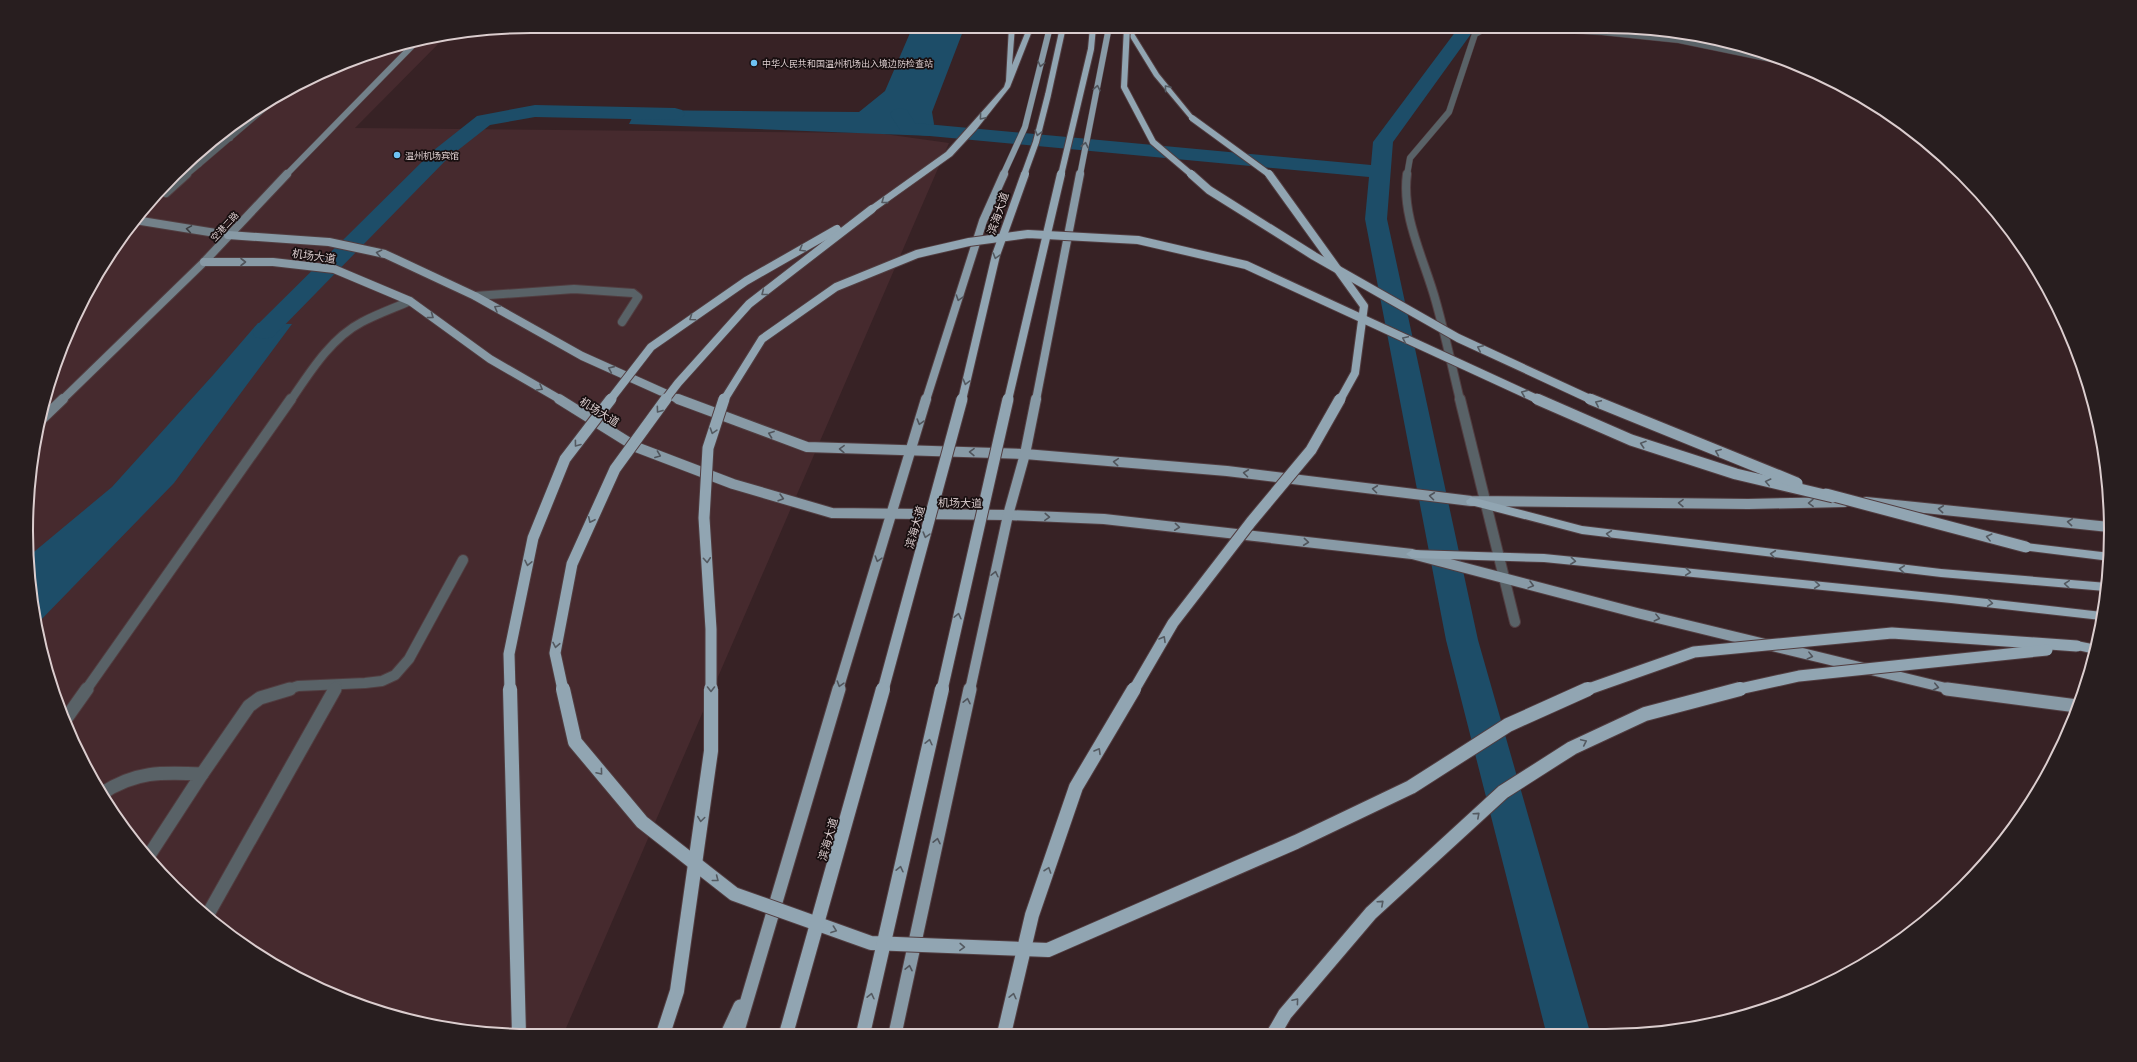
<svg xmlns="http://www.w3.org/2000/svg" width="2137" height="1062" font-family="Literata,'Noto Sans SC',serif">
<rect width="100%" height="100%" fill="#372225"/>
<polygon fill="#462a2e" points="448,34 355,128 877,133 949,143 563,1035 498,1035 401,1019 308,984 250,951 174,888 111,812 78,754 43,662 30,597 27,498 36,432 65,338 111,251 151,198 223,130 279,94 368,53 433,36"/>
<g fill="#1d4d68">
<polygon points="913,26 965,26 932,112 934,124 932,136 629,124 636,110 859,112 885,91"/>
<polygon points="258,323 292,324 174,483 36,625 30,597 29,556 112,487 214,374"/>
</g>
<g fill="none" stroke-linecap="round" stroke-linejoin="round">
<g fill="#1d4d68" fill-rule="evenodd">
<polygon points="1459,27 1476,27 1393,142 1387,219 1478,640 1590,1032 1546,1032 1446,640 1365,219 1369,177 908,134 901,132 890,114 893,110 900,108 907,110 915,123 1371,165 1373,142"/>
<polygon points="1624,27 1639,27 1744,46 1737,48 1632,32 1626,31"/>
<polygon points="535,105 675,108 682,110 685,114 682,118 675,120 535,117 490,125 448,158 273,337 264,339 255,337 252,332 255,327 434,150 477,116"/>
</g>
<g stroke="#513d40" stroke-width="7">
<g id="service-far3">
<polyline points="215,138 230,138"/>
<polyline points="199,164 282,93"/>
<polyline points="186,175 199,164 188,164"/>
</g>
</g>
<g stroke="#513d40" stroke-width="10">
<g id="service-far2">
<polyline points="166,193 187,174"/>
<polyline points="475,296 574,289 633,293 638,297 622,322"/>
<path d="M291,400C310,372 331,338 362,322C377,314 394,308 410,301"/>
</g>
</g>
<g stroke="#513d40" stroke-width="12">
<g id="service-far1">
<polyline points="86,690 291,399"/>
<polyline points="286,690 298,686 365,683 382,681 395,675 409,659 463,560"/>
<polyline points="335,690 337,686"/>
</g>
</g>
<g stroke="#513d40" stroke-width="15">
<g id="service">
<polyline points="65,720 87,689"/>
<polyline points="202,774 249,706 260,698 290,689"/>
<path d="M101,794C135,771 162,772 202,774L148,857"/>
<polyline points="207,916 335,689"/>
</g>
</g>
<g stroke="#513d40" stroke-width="7">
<g id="minor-far2">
<polyline points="1509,27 1602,32 1679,40 1790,63"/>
<polyline points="1407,175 1410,158 1449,112 1475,34 1486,28 1495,27"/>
</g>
</g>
<g stroke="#513d40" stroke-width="10">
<path id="minor-far1" d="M1407,174C1401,217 1425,261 1436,302C1445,334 1452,367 1460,400"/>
</g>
<g stroke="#513d40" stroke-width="12">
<polyline id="minor" points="1460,399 1515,622"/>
</g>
<g stroke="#513d40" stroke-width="7">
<polyline id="secondary-far2" points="286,175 419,39"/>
</g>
<g stroke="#513d40" stroke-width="10">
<g id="secondary-far1">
<polyline points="135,220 228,235"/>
<polyline points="62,400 204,262 287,174"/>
</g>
</g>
<g stroke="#513d40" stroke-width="12">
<polyline id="secondary" points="39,422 63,399"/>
</g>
<g stroke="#513d40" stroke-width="7">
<g id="primary-far3">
<polyline points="1003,175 1025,127 1050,27"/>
<polyline points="1080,175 1109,27"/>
</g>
</g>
<g stroke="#513d40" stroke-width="10">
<g id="primary-far2">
<polyline points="228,235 329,242 385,254 475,296 582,356 680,400"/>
<polyline points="204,262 273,262 334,269 410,301 490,359 561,400"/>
<polyline points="926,400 983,221 1004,174"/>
<polyline points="1036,400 1080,174"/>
</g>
</g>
<g stroke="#513d40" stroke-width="12">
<g id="primary-far1">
<polyline points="559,399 636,447 733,484 832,513 1008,515 1104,519 1412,554 1637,613 1954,690"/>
<polyline points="678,399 807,447 1025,454 1227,471 1471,501 1748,504 1844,502"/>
<polyline points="1866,502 2109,527"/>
<polyline points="838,690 926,399"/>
<polyline points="970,690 1008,515 1025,454 1036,399"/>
</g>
</g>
<g stroke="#513d40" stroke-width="15">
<g id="primary">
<polyline points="1947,689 2077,706"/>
<polyline points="727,1034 740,1006"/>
<polyline points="737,1034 839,689"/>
<polyline points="895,1034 970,689"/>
</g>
</g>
<g stroke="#513d40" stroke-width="2">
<g id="trunk">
<polygon points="1009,26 1015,26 1012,65 1028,26 1034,26 1010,87 976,130 952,156 875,211 869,211 869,207 946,152 1004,87 1006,81"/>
<polygon points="1060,27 1066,27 1051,95 1048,97 1045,95"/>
<polygon points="1090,27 1096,27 1094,49 1091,51 1088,49"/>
<polygon points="1124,27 1130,27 1159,74 1194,117 1194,119 1190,119 1154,76"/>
<polygon points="1471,497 1582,526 1941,569 2107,583 2105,591 1941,577 1582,534 1467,504 1466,501"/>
<polygon points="2026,543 2110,553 2110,561 2022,550 2020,547"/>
<polygon points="1412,550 1544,554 1951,595 2102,612 2101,620 1951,603 1544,562 1412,558 1406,554"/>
<polygon points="2077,641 2097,645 2095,654 2073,649 2071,646 2073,643"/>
</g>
</g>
<use href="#service-far3" stroke="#596267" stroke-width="6"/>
<use href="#service-far2" stroke="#596267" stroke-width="8"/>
<use href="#service-far1" stroke="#596267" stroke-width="10"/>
<use href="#service" stroke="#596267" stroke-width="13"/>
<use href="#minor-far2" stroke="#596267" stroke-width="6"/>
<use href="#minor-far1" stroke="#596267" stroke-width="8"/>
<use href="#minor" stroke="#596267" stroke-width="10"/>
<use href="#secondary-far2" stroke="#73818a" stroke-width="6"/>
<use href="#secondary-far1" stroke="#73818a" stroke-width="8"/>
<use href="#secondary" stroke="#73818a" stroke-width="10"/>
<use href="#primary-far3" stroke="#889aa6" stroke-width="6"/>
<use href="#primary-far2" stroke="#889aa6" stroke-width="8"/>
<use href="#primary-far1" stroke="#889aa6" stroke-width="10"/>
<use href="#primary" stroke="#889aa6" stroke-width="13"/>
<use href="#trunk" fill="#91a5b2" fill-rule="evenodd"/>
<g stroke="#513d40" stroke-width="8" stroke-linecap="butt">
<g id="trunk-bridge-far3">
<polyline points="1127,27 1124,87 1153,142 1192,175"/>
<polyline points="1192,118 1270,175"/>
<polyline points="1024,175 1036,142 1048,95"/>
<polyline points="1061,175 1091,49"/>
</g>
</g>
<g stroke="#513d40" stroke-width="10" stroke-linecap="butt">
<g id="trunk-bridge-far2">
<polyline points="1191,174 1209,190 1314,256 1458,338 1592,400"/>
<polyline points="1269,174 1364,306 1355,373 1340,400"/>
<polyline points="610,400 651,347 746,281 837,229"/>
<polyline points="665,400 678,383 749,304 872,209"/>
<polyline points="724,400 762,339 836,287 917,254 969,242 1028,234 1138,240 1246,265 1539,400"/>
<polyline points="962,400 996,255 1025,174"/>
<polyline points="1008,400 1061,174"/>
</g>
</g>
<g stroke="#513d40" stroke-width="13" stroke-linecap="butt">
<g id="trunk-bridge-far1">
<polyline points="1537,399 1631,440 1736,474 1833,497"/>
<polyline points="1590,399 1797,483"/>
<polyline points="1826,494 2026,547"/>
<polyline points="510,690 509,654 533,538 565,459 611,399"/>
<polyline points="563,690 555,653 572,564 615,469 666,399"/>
<polyline points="711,690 711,629 704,518 708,448 724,399"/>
<polyline points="883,690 962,399"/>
<polyline points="942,690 1008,399"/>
<polyline points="1134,690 1173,623 1251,522 1311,450 1340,399"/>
<polyline points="1586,690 1694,652 1892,633 2077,646"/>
<polyline points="1735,690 1799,676 2047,650"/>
</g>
</g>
<g stroke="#513d40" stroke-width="16" stroke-linecap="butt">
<g id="trunk-bridge">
<polyline points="510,689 519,1035"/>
<polyline points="563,689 575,742 642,822 734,894 871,943 1048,950 1296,842 1411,787 1508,725 1588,689"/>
<polyline points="1274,1033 1285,1014 1371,913 1503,792 1572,748 1645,714 1740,689"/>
<polyline points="663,1034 677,991 711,751 711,689"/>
<polyline points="786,1034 883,689"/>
<polyline points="863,1034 942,689"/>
<polyline points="1004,1034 1032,915 1076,787 1134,689"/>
</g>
</g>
<use href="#trunk-bridge-far3" stroke="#91a5b2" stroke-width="6"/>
<use href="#trunk-bridge-far2" stroke="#91a5b2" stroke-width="8"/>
<use href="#trunk-bridge-far1" stroke="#91a5b2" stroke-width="11"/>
<use href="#trunk-bridge" stroke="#91a5b2" stroke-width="14"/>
</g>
<defs><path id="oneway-chevron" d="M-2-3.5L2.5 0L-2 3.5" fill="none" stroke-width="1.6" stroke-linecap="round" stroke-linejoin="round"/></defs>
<g stroke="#50545b">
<use href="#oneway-chevron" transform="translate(1041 64) rotate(104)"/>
<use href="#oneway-chevron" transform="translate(1097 88) rotate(-79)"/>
<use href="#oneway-chevron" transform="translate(1085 145) rotate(-78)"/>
<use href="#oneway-chevron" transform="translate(379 253) rotate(-167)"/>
<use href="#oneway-chevron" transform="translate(243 262)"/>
<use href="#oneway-chevron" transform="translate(959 298) rotate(108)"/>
<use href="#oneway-chevron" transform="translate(497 308) rotate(-150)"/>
<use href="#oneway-chevron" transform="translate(431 316) rotate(36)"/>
<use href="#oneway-chevron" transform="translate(611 369) rotate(-156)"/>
<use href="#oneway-chevron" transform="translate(540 388) rotate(30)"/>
<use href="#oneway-chevron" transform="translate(920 422) rotate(106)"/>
<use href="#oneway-chevron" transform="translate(771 434) rotate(-160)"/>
<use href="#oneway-chevron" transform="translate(842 449) rotate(-178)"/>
<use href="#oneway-chevron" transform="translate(972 452) rotate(-179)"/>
<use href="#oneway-chevron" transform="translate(658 455) rotate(21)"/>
<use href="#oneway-chevron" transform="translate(1116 462) rotate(-175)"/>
<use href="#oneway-chevron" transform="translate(1246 473) rotate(-173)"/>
<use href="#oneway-chevron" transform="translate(1375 489) rotate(-173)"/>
<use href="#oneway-chevron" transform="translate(1432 496) rotate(-173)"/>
<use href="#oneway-chevron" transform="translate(781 498) rotate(16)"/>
<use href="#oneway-chevron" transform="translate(1681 503) rotate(-179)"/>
<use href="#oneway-chevron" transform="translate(1811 503) rotate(179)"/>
<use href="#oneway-chevron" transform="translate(1941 509) rotate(-174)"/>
<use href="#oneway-chevron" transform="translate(1047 517) rotate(3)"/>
<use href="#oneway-chevron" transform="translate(2070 522) rotate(-174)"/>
<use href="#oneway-chevron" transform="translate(1177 527) rotate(6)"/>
<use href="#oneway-chevron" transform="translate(1306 542) rotate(6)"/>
<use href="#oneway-chevron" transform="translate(878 559) rotate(107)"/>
<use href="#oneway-chevron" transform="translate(995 574) rotate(-77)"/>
<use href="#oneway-chevron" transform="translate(1531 585) rotate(15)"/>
<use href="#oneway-chevron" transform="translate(1657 618) rotate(14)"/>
<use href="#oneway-chevron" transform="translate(1810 656) rotate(14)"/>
<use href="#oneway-chevron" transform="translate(840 684) rotate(107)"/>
<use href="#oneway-chevron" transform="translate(1936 687) rotate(13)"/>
<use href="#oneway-chevron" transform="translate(967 701) rotate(-78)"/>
<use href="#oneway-chevron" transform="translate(937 841) rotate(-78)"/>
<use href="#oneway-chevron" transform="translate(909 968) rotate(-78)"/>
</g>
<g stroke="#545a61">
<use href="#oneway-chevron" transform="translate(1167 88) rotate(-130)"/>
<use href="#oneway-chevron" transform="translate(982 117) rotate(130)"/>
<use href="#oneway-chevron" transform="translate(1038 133) rotate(105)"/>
<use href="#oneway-chevron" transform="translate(884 201) rotate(144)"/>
<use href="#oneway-chevron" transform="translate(802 249) rotate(150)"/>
<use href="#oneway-chevron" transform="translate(996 256) rotate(106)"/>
<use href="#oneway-chevron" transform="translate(764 293) rotate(142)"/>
<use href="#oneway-chevron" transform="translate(692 318) rotate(145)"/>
<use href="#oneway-chevron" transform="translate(1405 339) rotate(-155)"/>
<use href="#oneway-chevron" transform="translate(1480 348) rotate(-155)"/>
<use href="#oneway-chevron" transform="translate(966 382) rotate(105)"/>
<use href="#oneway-chevron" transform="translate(1524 393) rotate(-157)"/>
<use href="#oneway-chevron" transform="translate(1598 403) rotate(-155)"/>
<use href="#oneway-chevron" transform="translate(659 410) rotate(126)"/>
<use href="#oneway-chevron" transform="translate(713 431) rotate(108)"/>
<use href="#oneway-chevron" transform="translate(577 444) rotate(127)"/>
<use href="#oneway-chevron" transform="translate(1643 444) rotate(-162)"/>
<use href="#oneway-chevron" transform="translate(1718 452) rotate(-158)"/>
<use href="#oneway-chevron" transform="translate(1768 482) rotate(-167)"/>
<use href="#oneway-chevron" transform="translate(591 520) rotate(115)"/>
<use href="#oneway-chevron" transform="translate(1609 534) rotate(-173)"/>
<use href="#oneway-chevron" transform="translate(926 535) rotate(106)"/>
<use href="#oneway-chevron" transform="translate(1989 537) rotate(-166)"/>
<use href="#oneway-chevron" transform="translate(1773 554) rotate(-173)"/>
<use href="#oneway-chevron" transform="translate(707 560) rotate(86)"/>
<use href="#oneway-chevron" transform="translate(1573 561) rotate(6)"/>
<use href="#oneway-chevron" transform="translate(528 563) rotate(102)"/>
<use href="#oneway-chevron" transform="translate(1902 569) rotate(-174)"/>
<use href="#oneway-chevron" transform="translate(1688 572) rotate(6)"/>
<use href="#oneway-chevron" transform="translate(2067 584) rotate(-175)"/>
<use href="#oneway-chevron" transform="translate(1817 585) rotate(6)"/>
<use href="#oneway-chevron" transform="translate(1990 603) rotate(7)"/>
<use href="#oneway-chevron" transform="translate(958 616) rotate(-77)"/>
<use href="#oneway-chevron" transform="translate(1163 639) rotate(-60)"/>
<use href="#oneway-chevron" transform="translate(556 645) rotate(101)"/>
<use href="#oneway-chevron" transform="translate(711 689) rotate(90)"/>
<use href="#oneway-chevron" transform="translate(929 742) rotate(-77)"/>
<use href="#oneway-chevron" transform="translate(1584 742) rotate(-25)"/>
<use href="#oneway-chevron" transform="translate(1098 751) rotate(-60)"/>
<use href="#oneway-chevron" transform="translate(600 772) rotate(50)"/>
<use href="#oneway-chevron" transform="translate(1477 815) rotate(-42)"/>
<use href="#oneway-chevron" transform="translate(701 819) rotate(98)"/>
<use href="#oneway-chevron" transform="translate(900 869) rotate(-77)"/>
<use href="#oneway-chevron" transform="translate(1048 870) rotate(-71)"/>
<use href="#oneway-chevron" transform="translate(716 879) rotate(38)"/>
<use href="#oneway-chevron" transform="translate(1381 903) rotate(-42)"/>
<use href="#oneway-chevron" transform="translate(834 930) rotate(20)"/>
<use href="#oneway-chevron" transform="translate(962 947) rotate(2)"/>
<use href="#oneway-chevron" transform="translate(871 996) rotate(-77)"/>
<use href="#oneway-chevron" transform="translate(1013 996) rotate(-77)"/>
<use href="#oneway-chevron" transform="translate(1296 1001) rotate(-50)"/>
</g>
<use stroke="#3c3d41" href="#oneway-chevron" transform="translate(189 229) rotate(-171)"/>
<g fill="#6ec2f3" stroke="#180f10" stroke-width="1.5">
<circle cx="754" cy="63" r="4"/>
<circle cx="397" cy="155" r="4"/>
</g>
<g text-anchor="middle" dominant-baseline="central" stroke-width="3.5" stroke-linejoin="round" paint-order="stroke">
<g font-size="9" fill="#dbcdce" stroke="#180f10" text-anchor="start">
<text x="762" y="63">中华人民共和国温州机场出入境边防检查站</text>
<text x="405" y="155">温州机场宾馆</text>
</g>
<g font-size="9" fill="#dbcdce" stroke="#180f10">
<text transform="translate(224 226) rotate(-47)">空港二路</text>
</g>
<g font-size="11" fill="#dbcdce" stroke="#180f10">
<text transform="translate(997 213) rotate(-71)">滨海大道</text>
<text transform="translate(314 255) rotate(8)">机场大道</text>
<text transform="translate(600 411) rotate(32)">机场大道</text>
<text transform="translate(960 502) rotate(1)">机场大道</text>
<text transform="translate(914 527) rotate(-74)">滨海大道</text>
<text transform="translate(827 839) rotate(-74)">滨海大道</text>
</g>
</g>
<path d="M0 0H2137V1062H0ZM531 33H1606A498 498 0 0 1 2104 531V531A498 498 0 0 1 1606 1029H531A498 498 0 0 1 33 531V531A498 498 0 0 1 531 33Z" fill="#281e1f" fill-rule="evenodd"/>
<path fill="none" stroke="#dbcdce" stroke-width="2" d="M531 33H1606A498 498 0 0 1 2104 531V531A498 498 0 0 1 1606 1029H531A498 498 0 0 1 33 531V531A498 498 0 0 1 531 33Z"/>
</svg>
